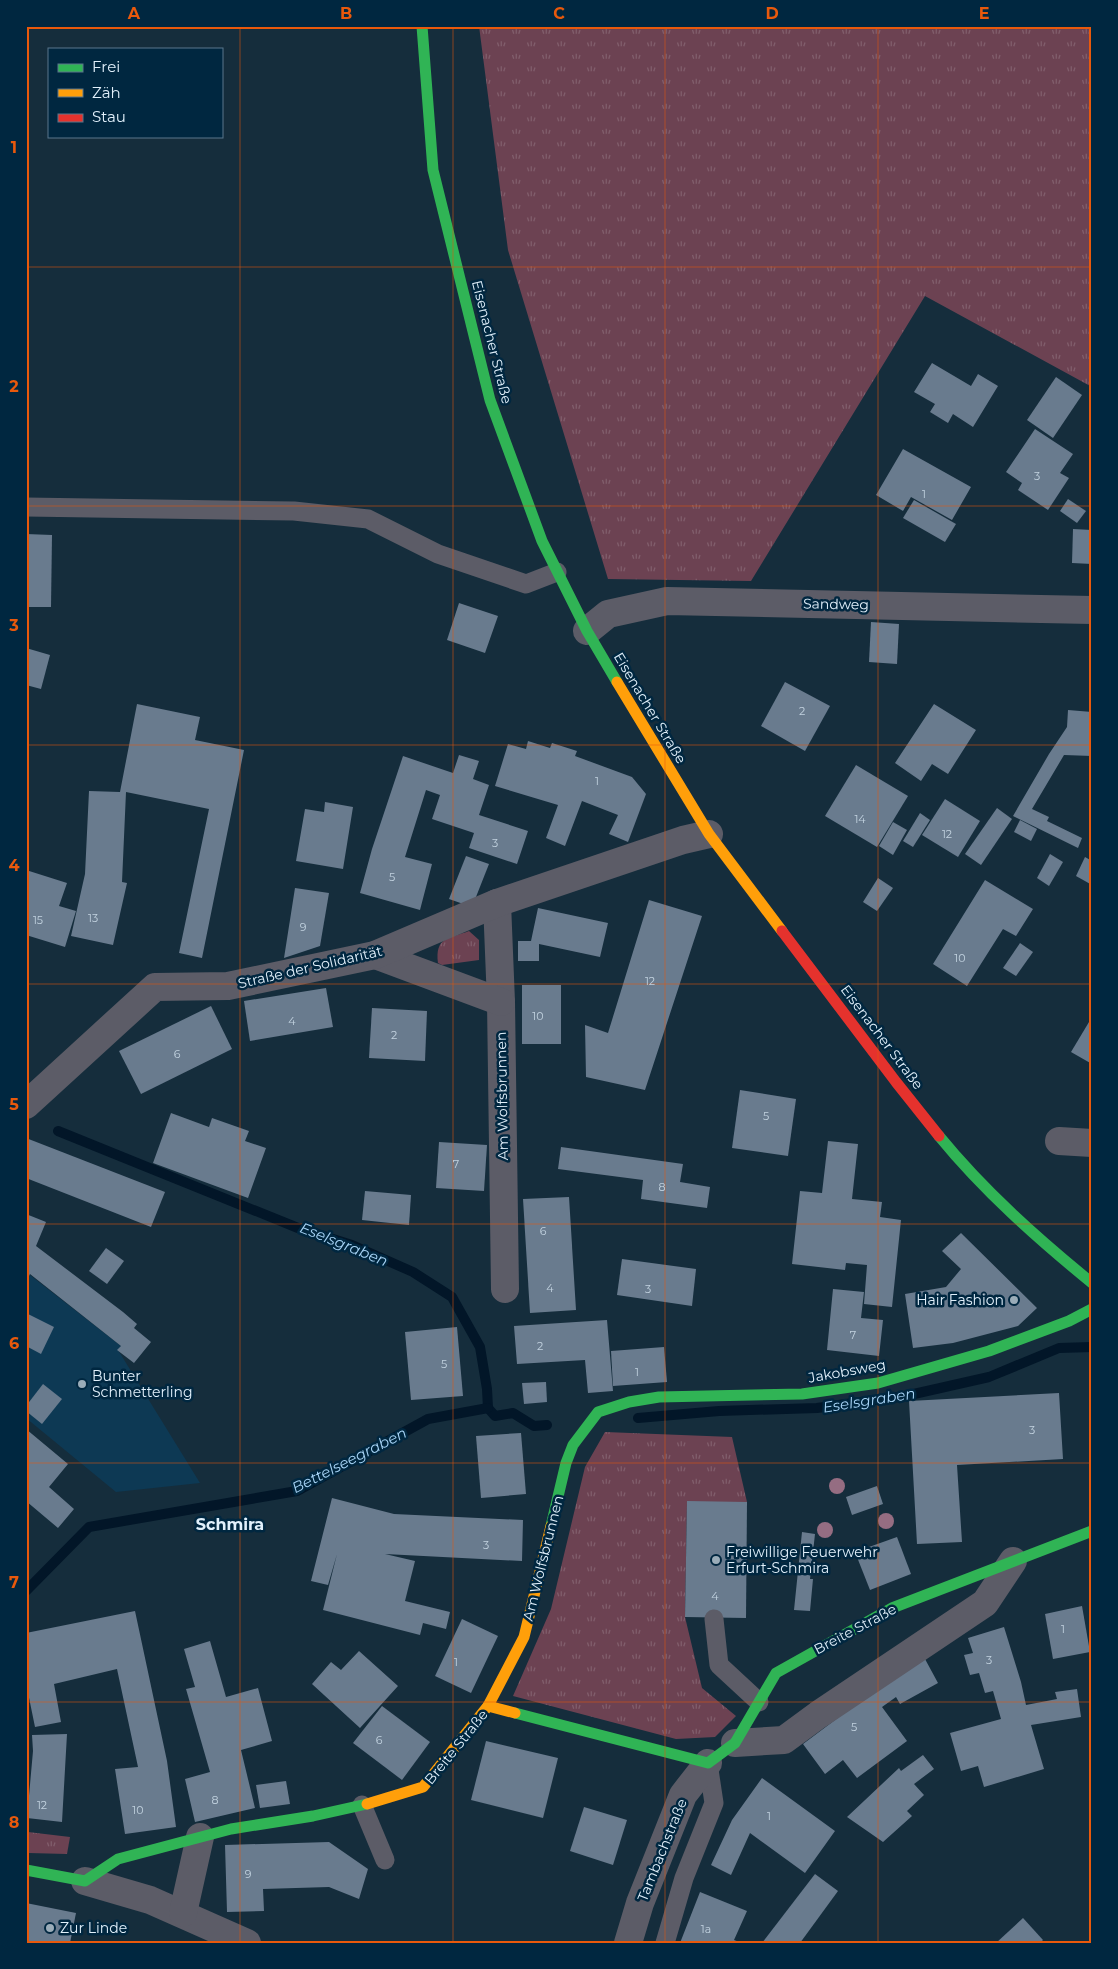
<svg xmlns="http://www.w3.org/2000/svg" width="1118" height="1969" font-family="Montserrat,sans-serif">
<defs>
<pattern id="grass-tufts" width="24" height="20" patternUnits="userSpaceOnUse" patternTransform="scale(1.25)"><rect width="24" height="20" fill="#6c4252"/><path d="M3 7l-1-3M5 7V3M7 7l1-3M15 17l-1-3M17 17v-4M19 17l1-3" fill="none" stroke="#815e6c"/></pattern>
</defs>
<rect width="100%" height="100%" fill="#152d3c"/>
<polygon fill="#0d3954" points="26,1272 121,1346 118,1350 200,1483 116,1492 26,1418"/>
<g fill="url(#grass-tufts)">
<polygon points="479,26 1092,26 1092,387 925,296 751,581 608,579 508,250"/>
<path d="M469,931L479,940V960L442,965L438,963C435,937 448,939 469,931Z"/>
<polygon points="605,1432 732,1437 747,1502 687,1502 685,1617 702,1688 736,1716 715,1737 676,1739 513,1696 551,1609 585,1467"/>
<polygon points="28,1832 70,1837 67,1854 29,1853"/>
</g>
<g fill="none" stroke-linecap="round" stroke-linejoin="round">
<g stroke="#021628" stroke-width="10">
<polyline points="58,1131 298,1228 352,1245 413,1272 452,1297 480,1347 487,1389 488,1408 495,1416 513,1413 534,1426 547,1425"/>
<polyline points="638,1418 719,1411 817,1408 905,1396 989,1377 1059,1348 1092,1347"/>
<polyline points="26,1591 89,1527 297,1491 428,1419 488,1408"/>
</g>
</g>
<g fill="#697b8e">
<polygon points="932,363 971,386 978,374 998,386 973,427 953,414 948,423 930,412 935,404 914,392"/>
<polygon points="1056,377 1082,395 1053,438 1027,420"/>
<polygon points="1035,429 1073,454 1060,473 1069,478 1048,510 1018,490 1022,483 1006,472"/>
<polygon points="903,449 971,487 952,520 911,497 903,511 876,495"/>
<polygon points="1068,499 1086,511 1077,523 1060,511"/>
<polygon points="914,500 956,524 945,542 903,518"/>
<polygon points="1073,529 1092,530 1092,564 1072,563"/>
<polygon points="26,534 52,535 51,607 26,607"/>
<polygon points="459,603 498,616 485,653 447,640"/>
<polygon points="871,622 899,624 897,664 869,662"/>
<polygon points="26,648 50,655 41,689 26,685"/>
<polygon points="785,682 830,706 805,751 761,726"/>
<polygon points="137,704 200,717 195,740 244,750 202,958 179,953 209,809 126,792 122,882 127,883 113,945 71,936 85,874 89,791 120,792"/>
<polygon points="934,704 976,730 948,774 932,764 921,781 895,763"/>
<polygon points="1068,710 1092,712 1092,756 1064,755 1032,809 1049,817 1047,821 1082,838 1078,848 1013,816 1049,754 1067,727"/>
<polygon points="528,741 550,748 552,743 577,751 575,756 632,777 646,794 628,842 609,834 618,815 582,801 565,846 546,838 558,805 495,786 508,744 526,749"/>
<polygon points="459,755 479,761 473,779 489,785 479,815 528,831 517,864 469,848 474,833 432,819 440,795 426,790 405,857 432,864 420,910 360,893 372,849 403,756 453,773"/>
<polygon points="856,765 908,796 877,847 825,816"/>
<polygon points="945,799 980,821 958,857 922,835"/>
<polygon points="325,802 353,807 343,869 296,861 305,809 324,812"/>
<polygon points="997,808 1012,819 981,865 965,854"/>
<polygon points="920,813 930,820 913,847 903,841"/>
<polygon points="1020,820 1037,829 1031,841 1014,832"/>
<polygon points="893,822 907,830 893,855 879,846"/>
<polygon points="1050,854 1063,862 1049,886 1037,878"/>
<polygon points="466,856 489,864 472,907 449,899"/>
<polygon points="1085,857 1092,861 1092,885 1076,876"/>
<polygon points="26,870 67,883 59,906 76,911 65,947 26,935"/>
<polygon points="878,878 893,888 877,911 863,902"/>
<polygon points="985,880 1033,909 1016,936 1003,929 967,986 933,964"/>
<polygon points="295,888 329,893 320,946 284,958"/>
<polygon points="649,900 702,916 645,1090 586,1077 585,1025 608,1033"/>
<polygon points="538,908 608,923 600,957 539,944 539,961 518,961 518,941 531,941"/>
<polygon points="1020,943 1033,952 1016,976 1003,968"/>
<rect x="522" y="985" width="39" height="59"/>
<polygon points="326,988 333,1027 250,1041 244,1001"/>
<polygon points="211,1006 232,1049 141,1094 119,1051"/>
<polygon points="372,1008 427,1011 425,1061 369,1058"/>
<polygon points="1092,1017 1092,1064 1071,1052"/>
<polygon points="740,1090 796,1099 788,1156 732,1148"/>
<polygon points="171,1113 209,1127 212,1118 249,1131 245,1141 266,1148 248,1198 153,1163"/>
<polygon points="26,1138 165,1192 151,1227 26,1178"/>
<polygon points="828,1141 858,1144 852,1199 882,1202 880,1217 901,1220 892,1307 864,1304 867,1265 846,1263 845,1270 792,1264 800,1191 822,1193"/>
<polygon points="439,1142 487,1145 484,1191 436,1188"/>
<polygon points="561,1147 683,1164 680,1182 710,1187 707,1208 641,1199 643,1180 558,1169"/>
<polygon points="365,1191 411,1195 409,1225 362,1220"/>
<polygon points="569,1197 576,1310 530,1313 523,1199"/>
<polygon points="26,1214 46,1222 36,1246 123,1312 137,1324 134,1328 151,1342 134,1363 117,1350 121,1346 30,1274 26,1282"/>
<polygon points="961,1233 1037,1308 1018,1326 953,1343 913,1348 905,1294 946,1287 961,1269 942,1251"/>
<polygon points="106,1248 124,1261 107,1284 89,1271"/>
<polygon points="622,1259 696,1269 692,1306 617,1295"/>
<polygon points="833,1289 864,1292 861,1318 883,1320 879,1356 827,1350"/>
<polygon points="26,1313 54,1327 41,1354 26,1346"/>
<polygon points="607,1320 613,1391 588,1393 585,1360 517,1364 514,1326"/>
<polygon points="457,1327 463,1396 411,1400 405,1332"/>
<polygon points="664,1347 667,1382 613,1386 611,1351"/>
<polygon points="546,1382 547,1402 524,1404 522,1383"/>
<polygon points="43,1384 62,1399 42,1424 26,1411 26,1406"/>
<polygon points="1059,1393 1063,1459 957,1465 962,1542 917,1544 909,1401"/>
<polygon points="26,1429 68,1464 49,1487 74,1509 58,1528 26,1501"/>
<polygon points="521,1433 526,1494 481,1498 476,1436"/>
<polygon points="877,1486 883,1504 852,1515 846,1497"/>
<polygon points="332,1498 394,1514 523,1520 522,1561 385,1554 415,1561 405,1601 450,1612 446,1629 423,1623 420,1635 323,1610 337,1554 328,1585 311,1581"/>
<polygon points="687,1501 747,1502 746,1618 685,1617"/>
<polygon points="802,1532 815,1534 810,1579 813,1579 810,1611 794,1610"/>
<polygon points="897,1537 911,1574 870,1590 855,1552"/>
<polygon points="1082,1606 1090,1652 1053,1659 1045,1614"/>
<polygon points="135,1611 167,1761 176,1827 125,1834 115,1769 138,1767 117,1669 54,1684 61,1722 35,1727 26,1683 26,1633"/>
<polygon points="462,1619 498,1636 471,1693 435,1676"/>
<polygon points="1004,1627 1021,1682 1026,1705 1057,1699 1055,1692 1077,1689 1081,1717 1031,1725 1044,1769 984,1787 978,1766 961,1771 950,1733 1001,1719 993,1691 985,1693 979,1673 970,1675 964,1655 973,1653 968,1638"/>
<polygon points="210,1641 226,1697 258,1688 272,1741 241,1750 255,1808 195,1822 185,1779 210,1772 186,1689 195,1687 184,1649"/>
<polygon points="359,1651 398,1686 360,1728 312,1684 331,1662 341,1670"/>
<polygon points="925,1659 938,1683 900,1704 896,1697 882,1707 907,1741 857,1778 843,1760 825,1774 803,1744 871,1693"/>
<polygon points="382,1706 430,1742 402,1780 353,1743"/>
<polygon points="67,1734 62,1822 27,1818 33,1751 32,1735"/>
<polygon points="486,1741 558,1758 543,1818 471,1800"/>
<polygon points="923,1755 934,1769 914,1784 924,1795 907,1811 912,1816 883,1842 847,1817 899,1768 901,1771"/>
<polygon points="762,1778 835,1831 805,1873 750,1833 731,1875 711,1865 732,1820"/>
<polygon points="286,1781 290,1804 260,1808 256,1785"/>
<polygon points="584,1807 627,1820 613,1865 570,1851"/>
<polygon points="329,1842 368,1869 359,1899 329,1887 263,1889 264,1911 227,1912 225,1845"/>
<polygon points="815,1874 838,1891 800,1943 762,1943"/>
<polygon points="700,1892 747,1911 734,1940 742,1943 680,1943"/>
<polygon points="26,1903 76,1913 70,1943 26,1943"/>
<polygon points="1023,1918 1043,1940 1040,1943 996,1943"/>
</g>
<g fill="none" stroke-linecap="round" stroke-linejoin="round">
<g stroke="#5c5c67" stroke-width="19">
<polyline points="26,507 294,511 368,519 438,554 526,584 557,572"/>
<polyline points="714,1619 719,1665 759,1702"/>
<polyline points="362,1805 385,1860"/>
<polyline points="665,1943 684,1878 714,1803 708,1763"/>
</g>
<g stroke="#5c5c67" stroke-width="28">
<polyline points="587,631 608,614 667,601 1092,610"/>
<polyline points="497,903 501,1002 505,1289"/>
<polyline points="375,955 501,1002"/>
<polyline points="26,1105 155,987 228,986 375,955 497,903 683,840 709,834"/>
<polyline points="1059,1141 1092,1143"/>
<polyline points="735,1743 784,1740 818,1715 985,1603 1013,1561"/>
<polyline points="85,1881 150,1900 247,1943"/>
<polyline points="183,1913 200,1837"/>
<polyline points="628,1943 640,1903 683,1795 708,1763"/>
</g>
<g stroke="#30b455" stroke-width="11">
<polyline points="422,26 433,170 490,400 542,541 587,631 617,682"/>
<path d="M939,1136C984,1191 1037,1238 1092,1283"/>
<polyline points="551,1526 566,1463 573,1445 598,1412 629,1402 659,1397 802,1394 878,1383 989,1351 1069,1321 1092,1309"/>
<polyline points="515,1713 708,1763 735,1743 776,1673 892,1608 1092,1531"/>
<polyline points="26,1870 85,1881 118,1859 231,1829 313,1816 367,1804"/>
</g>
<g stroke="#ff9f0a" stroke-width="11">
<polyline points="617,682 709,834 782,931"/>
<polyline points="488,1706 524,1637 551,1526"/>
<polyline points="367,1804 423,1787 488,1706 515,1713"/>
</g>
<polyline stroke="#e5322d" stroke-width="11" points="782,931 896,1082 939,1136"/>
</g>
<g fill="#956d82">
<circle cx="837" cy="1486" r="8"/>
<circle cx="886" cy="1521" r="8"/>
<circle cx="825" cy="1530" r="8"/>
</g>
<path fill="none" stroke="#e8590c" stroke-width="1" stroke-opacity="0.55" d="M240,26V1943M453,26V1943M665,26V1943M878,26V1943M26,267H1092M26,506H1092M26,745H1092M26,984H1092M26,1224H1092M26,1463H1092M26,1702H1092"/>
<g fill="#9aacb8" stroke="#002740" stroke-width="2">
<circle cx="1014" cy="1300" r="5"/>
<circle cx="82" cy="1384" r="5"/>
<circle cx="716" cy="1560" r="5"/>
<circle cx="50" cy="1928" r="5"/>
</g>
<g text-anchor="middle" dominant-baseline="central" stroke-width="5" stroke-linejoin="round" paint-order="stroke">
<g font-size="11" fill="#c3d3e0">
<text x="1037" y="476">3</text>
<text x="924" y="494">1</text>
<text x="802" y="711">2</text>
<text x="597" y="781">1</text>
<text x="860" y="819">14</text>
<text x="947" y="834">12</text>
<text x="495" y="843">3</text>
<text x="392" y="877">5</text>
<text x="93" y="918">13</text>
<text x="38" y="920">15</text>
<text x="303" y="927">9</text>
<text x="960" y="958">10</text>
<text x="650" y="981">12</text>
<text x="538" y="1016">10</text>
<text x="292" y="1021">4</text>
<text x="394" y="1035">2</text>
<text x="177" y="1054">6</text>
<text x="766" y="1116">5</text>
<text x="456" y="1164">7</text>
<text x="662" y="1187">8</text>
<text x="543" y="1231">6</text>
<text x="550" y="1288">4</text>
<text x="648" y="1289">3</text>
<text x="853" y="1335">7</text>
<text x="540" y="1346">2</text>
<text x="444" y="1364">5</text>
<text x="637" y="1372">1</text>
<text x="1032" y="1430">3</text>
<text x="486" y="1545">3</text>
<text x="715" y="1596">4</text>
<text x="1063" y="1629">1</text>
<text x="989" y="1660">3</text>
<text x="456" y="1662">1</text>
<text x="854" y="1727">5</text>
<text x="379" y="1740">6</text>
<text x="215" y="1800">8</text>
<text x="42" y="1805">12</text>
<text x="138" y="1810">10</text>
<text x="769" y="1816">1</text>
<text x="248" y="1874">9</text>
<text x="706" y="1929">1a</text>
</g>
<g font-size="14" fill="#e1f0fb" stroke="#002740">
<text transform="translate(492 342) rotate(76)">Eisenacher Straße</text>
<text transform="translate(836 604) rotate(1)">Sandweg</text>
<text transform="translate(650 708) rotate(59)">Eisenacher Straße</text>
<text transform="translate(310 967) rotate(-13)">Straße der Solidarität</text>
<text transform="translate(882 1037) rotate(53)">Eisenacher Straße</text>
<text transform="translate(502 1096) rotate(-91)">Am Wolfsbrunnen</text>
<text transform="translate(847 1371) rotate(-10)">Jakobsweg</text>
<text transform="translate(543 1558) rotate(-76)">Am Wolfsbrunnen</text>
<text transform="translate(855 1629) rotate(-28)">Breite Straße</text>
<text transform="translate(456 1747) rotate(-51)">Breite Straße</text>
<text transform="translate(662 1850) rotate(-68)">Tambachstraße</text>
</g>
<g font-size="14" fill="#e1f0fb" stroke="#002740" text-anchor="start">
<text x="1004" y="1300" text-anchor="end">Hair Fashion</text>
<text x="92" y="1376">Bunter<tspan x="92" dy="16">Schmetterling</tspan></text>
<text x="726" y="1552">Freiwillige Feuerwehr<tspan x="726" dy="16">Erfurt-Schmira</tspan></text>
<text x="60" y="1928">Zur Linde</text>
</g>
<g font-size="15" font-style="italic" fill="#a7d4f6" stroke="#002740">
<text transform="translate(344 1244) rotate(22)">Eselsgraben</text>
<text transform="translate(869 1400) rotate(-9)">Eselsgraben</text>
<text transform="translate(349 1460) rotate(-27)">Bettelseegraben</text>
</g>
<g font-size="16" font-weight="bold" fill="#e1f0fb" stroke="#002740">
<text x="230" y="1524">Schmira</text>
</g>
</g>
<rect width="1118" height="1969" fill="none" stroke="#002740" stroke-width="55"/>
<rect x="48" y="48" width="175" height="90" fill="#002740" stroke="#5a778b"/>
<rect x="58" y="64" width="25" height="8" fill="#30b455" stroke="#5a778b"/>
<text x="92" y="72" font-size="15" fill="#e1f0fb">Frei</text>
<rect x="58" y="89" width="25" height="8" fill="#ff9f0a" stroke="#5a778b"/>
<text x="92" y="98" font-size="15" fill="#e1f0fb">Zäh</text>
<rect x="58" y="114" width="25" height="8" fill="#e5322d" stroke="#5a778b"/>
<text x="92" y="122" font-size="15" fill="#e1f0fb">Stau</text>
<rect x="28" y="28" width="1062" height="1914" fill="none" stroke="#e8590c" stroke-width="2"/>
<g font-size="16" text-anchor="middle" font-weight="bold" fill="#e8590c">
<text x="134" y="19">A</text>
<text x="346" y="19">B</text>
<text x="559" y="19">C</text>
<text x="772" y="19">D</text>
<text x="984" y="19">E</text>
<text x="14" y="153">1</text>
<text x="14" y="392">2</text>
<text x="14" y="631">3</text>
<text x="14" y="871">4</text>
<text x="14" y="1110">5</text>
<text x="14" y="1349">6</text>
<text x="14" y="1588">7</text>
<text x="14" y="1828">8</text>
</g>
</svg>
